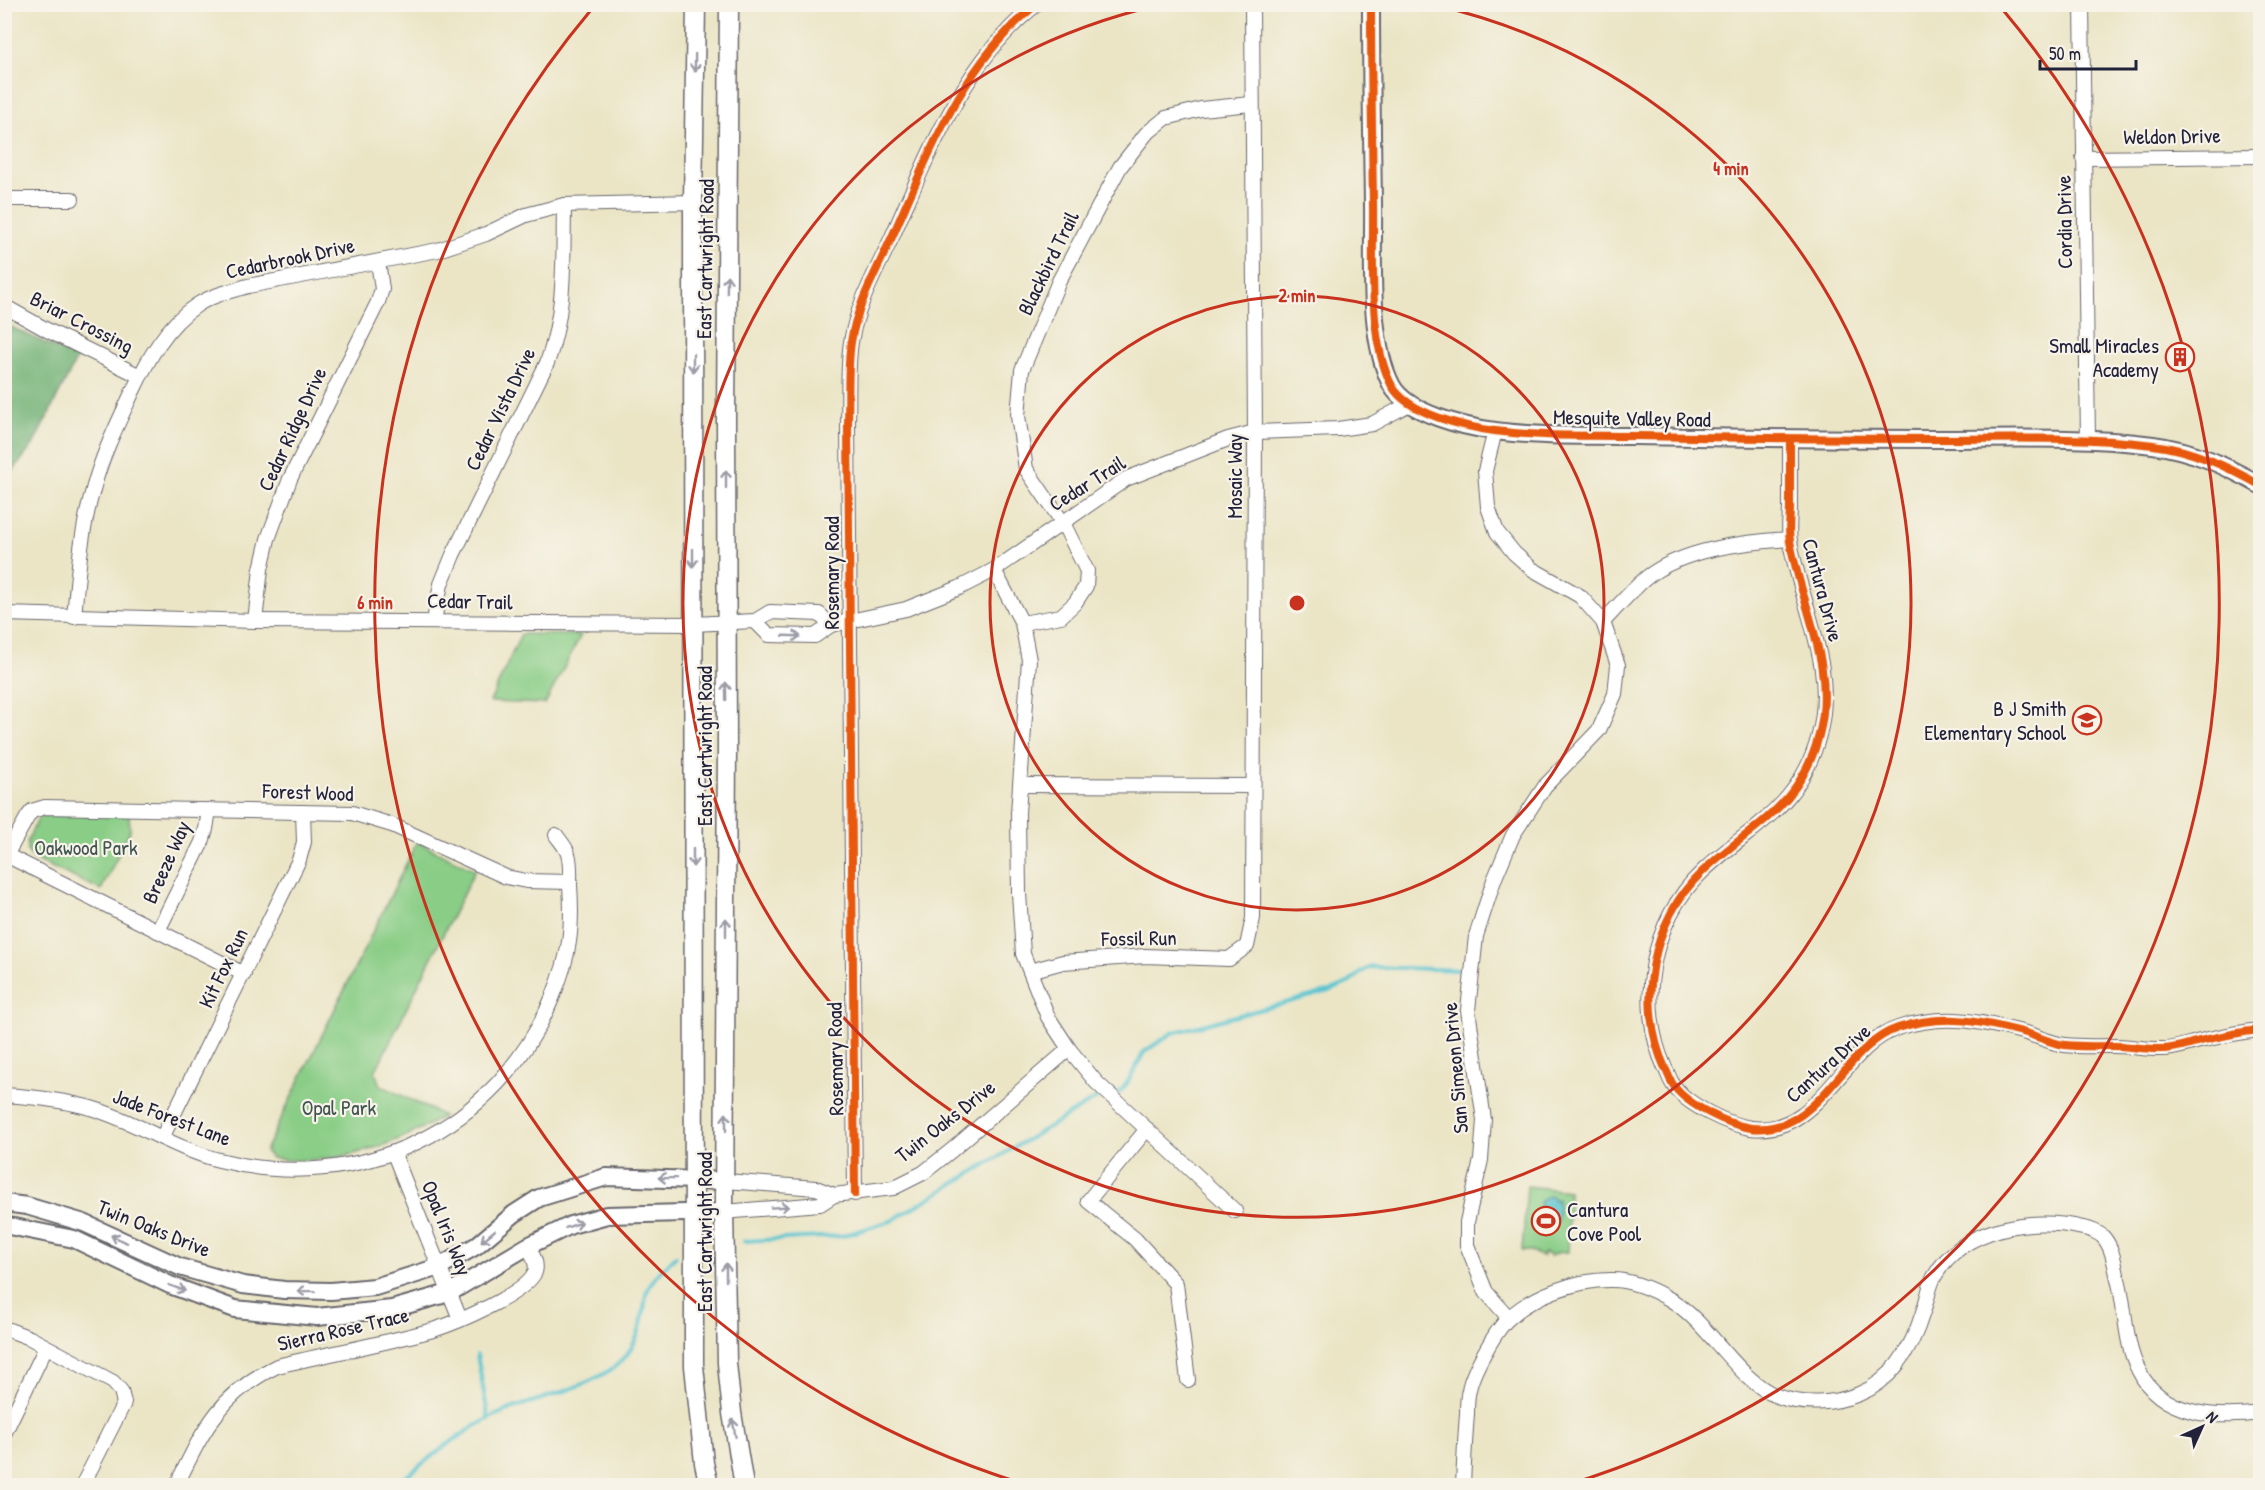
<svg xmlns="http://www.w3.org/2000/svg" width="2265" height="1490" font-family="'Patrick Hand',sans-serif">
<rect width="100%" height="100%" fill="#f7f3e8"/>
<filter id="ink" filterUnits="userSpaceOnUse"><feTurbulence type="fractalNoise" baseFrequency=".0167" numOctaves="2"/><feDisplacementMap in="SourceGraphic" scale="12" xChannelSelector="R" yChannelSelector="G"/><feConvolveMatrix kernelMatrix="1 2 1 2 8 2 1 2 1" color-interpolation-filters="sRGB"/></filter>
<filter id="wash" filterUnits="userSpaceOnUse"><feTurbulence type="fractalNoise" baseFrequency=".008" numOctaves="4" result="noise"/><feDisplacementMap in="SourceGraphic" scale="24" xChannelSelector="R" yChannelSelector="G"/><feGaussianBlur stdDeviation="1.35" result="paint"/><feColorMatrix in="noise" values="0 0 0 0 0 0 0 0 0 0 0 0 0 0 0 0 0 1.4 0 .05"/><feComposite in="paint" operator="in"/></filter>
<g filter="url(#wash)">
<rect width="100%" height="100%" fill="#ebe5c6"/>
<g fill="#89cd86" stroke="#567860" stroke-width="1.5">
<polygon points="521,634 581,635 545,704 490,702"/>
<polygon points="52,814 129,814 130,831 101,890 34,859 27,851 27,841 38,819 43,815"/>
<path d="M417,842L475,870L375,1072L380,1085L444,1116C392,1147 332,1167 271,1158L265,1151Z"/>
<polygon points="1527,1186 1569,1191 1568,1252 1560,1252 1551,1256 1544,1253 1542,1257 1531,1251 1522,1251"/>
</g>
<polygon fill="#6eb073" stroke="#486957" stroke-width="1.5" points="5,324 77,358 33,445 5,481"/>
<polygon fill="#58c4d0" stroke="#3d7386" stroke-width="1.5" points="1552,1196 1554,1200 1557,1199 1558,1216 1555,1226 1551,1227 1549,1230 1539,1225 1540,1202 1547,1197"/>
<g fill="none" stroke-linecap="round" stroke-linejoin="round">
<g stroke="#58c4d0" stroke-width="4">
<polyline points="1115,1093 1120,1092 1129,1080 1144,1052 1172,1033 1330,991 1350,982 1361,972 1371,967 1463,970"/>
<polyline points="744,1241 842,1236 891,1221 1097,1098"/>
<polyline points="477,1355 489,1420"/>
<path d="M394,1486C429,1459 466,1426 508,1410C539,1399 591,1386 617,1365C633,1351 640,1334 643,1314C645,1306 645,1298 647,1291C653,1277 665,1267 676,1256"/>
</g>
</g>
</g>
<g filter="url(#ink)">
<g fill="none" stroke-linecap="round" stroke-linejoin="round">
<g stroke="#68666c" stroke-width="16">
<g id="minor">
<polyline points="2082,4 2088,439"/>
<polyline points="2083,158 2260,156"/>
<polyline points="4,199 72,199"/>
<polyline points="4,306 47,330 140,376"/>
<polyline points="1495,431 1485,471 1488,507 1497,532 1514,553 1532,569 1580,596 1603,622 1618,665 1615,694 1599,730 1545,786 1513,835 1494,880 1476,936 1468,1010 1484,1120 1481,1160 1467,1222 1467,1245 1486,1292 1509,1318"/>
<path d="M1790,439C1790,462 1790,484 1790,507C1790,518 1788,530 1790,541C1801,606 1837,667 1819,735C1800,809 1751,825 1702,872C1651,920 1636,1005 1665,1068C1668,1073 1670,1081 1674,1086C1687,1105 1729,1125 1751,1128C1821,1136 1841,1047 1898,1028C1944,1013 1980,1021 2026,1033C2039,1037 2051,1043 2065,1045C2081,1047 2097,1046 2113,1046C2128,1046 2144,1049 2160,1049C2173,1050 2187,1044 2200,1041C2221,1036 2240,1032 2260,1030"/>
<polyline points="994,570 1022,623 1029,660 1018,813 1019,893 1023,954 1048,1017 1069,1049 1096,1082 1235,1211"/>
<polyline points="4,614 255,621 693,624 755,621 770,612 819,614 831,625"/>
<path d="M74,617C78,573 81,529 94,486C103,453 118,423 132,393C147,361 166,325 197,305C212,295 231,291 248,286L438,250L486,234L526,215L564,205L693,202"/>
<polyline points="255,621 261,569 268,539 290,479 378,302 382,289 378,262"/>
<path d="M434,621L441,584L453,555L547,363C566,311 563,259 564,205"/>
<polyline points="755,621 769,635 815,636 831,625 906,609 959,588 994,570 1126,479 1228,439 1255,432 1338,429 1372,424 1411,403"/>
<path d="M1603,622C1617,607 1631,591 1646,578C1682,549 1745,542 1789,539"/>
<polyline points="1022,623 1061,616 1075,603 1086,586 1087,571 1063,523 1026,469 1018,416 1022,370 1059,281 1120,167 1146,134 1166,118 1201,109 1251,104"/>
<polyline points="1020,785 1253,786"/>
<polyline points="6,855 244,974"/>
<polyline points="4,859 28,816 32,811 45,807 352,813 392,825 506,877 526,881 570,882"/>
<polyline points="158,931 202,842 206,829 209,810"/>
<polyline points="1030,971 1063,962 1145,956 1229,959 1247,946 1253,918 1255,432 1252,4"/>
<path d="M4,1095C35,1097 65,1100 94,1109C137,1122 175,1149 219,1160C358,1196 499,1130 553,996C570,955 573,929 570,885C570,876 571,863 568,854C566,847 560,841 556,835"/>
<polyline points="1147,1129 1088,1201 1135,1239 1176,1284 1188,1380"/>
<polyline points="162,1138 299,860 304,842 303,812"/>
<polyline points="394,1154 460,1319"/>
<polyline points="726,1181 816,1188 834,1195 893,1188 923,1173 952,1150 1069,1049"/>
<path d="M855,1194L848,424C849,397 847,369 851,342C857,304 876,272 892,237C929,154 963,62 1037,4"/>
<polyline points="724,1212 820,1204 834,1195"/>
<polyline points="4,1328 30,1338 113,1382 121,1391 124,1403 82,1486"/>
<polyline points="4,1434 46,1347"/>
<path d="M176,1486C203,1431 219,1394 277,1366C328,1354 382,1344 433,1330C456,1323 525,1294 535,1272C538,1263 532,1254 528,1246"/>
<path d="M1463,1486C1464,1462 1465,1438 1467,1414C1467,1406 1467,1397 1469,1390C1472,1372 1496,1329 1510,1317C1534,1295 1577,1280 1609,1280C1630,1279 1654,1290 1671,1300C1710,1324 1739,1382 1777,1396C1803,1406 1834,1404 1859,1394C1894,1380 1913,1345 1923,1312C1927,1301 1929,1287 1934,1277C1962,1227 2033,1216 2083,1228C2090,1229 2100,1233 2104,1238C2114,1250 2115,1269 2119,1283C2126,1312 2125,1345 2139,1371C2161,1416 2217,1419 2260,1413"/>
</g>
</g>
<g stroke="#68666c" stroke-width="20">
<g id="tertiary">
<path d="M1371,4C1371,71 1372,137 1373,203C1374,256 1367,339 1392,386C1408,414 1465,427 1495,431C1541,437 1589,435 1635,436C1736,438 1836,439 1936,439C2008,439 2081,436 2153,445C2193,450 2226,466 2260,485"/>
<polyline points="4,1203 27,1206 84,1223 180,1267 243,1285 284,1290 331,1291 375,1287 439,1267 476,1246 514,1214 539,1198 606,1177 726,1181"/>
<polyline points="4,1225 74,1239 170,1285 235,1309 317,1317 392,1309 449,1293 528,1246 571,1225 607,1215 724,1212"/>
</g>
</g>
<g stroke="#68666c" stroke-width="21">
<g id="secondary">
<polyline points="696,4 693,202 694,1366 704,1463 709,1486"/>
<polyline points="729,4 726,417 727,750 724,1212 727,1363 732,1413 744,1486"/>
</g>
</g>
<use href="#minor" stroke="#fff" stroke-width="14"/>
<use href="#tertiary" stroke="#fff" stroke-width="16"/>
<use href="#secondary" stroke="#fff" stroke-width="18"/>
<g stroke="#f7f3e8" stroke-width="11">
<g id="cycleway">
<path d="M1371,4C1371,71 1372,137 1373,203C1374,256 1367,339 1392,386C1408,414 1465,427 1495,431C1541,437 1589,435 1635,436C1736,438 1836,439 1936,439C2008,439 2081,436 2153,445C2193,450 2226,466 2260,485"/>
<path d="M1790,439C1790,462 1790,484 1790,507C1790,518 1788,530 1790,541C1801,606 1837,667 1819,735C1800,809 1751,825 1702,872C1651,920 1636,1005 1665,1068C1668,1073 1670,1081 1674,1086C1687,1105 1729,1125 1751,1128C1821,1136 1841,1047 1898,1028C1944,1013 1980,1021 2026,1033C2039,1037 2051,1043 2065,1045C2081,1047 2097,1046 2113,1046C2128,1046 2144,1049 2160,1049C2173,1050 2187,1044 2200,1041C2221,1036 2240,1032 2260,1030"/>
<path d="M855,1194L848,424C849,397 847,369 851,342C857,304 876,272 892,237C929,154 963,62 1037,4"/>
</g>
</g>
<use href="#cycleway" stroke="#e8590c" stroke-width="8"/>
</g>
<defs><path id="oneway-shaft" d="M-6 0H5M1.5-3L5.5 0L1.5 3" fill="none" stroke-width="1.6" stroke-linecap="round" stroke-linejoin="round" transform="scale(1.5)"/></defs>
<g stroke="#9c9ca7">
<use href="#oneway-shaft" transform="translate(695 63) rotate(91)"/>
<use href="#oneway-shaft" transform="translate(727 284) rotate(-89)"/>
<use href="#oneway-shaft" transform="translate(693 363) rotate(90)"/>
<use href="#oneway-shaft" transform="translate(726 479) rotate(-90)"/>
<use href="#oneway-shaft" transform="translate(693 558) rotate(90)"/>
<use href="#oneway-shaft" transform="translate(792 636) rotate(2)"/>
<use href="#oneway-shaft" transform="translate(726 691) rotate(-91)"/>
<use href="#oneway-shaft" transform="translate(693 858) rotate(90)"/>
<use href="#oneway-shaft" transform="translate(726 927) rotate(-90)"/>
<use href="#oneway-shaft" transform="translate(726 1122) rotate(-90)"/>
<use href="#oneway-shaft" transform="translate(667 1178) rotate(-179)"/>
<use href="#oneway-shaft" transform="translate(780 1207) rotate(-4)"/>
<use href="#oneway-shaft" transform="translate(574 1225) rotate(-19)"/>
<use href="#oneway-shaft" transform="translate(488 1236) rotate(140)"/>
<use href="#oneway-shaft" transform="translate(119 1239) rotate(-155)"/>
<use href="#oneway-shaft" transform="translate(726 1272) rotate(-90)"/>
<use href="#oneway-shaft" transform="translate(177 1288) rotate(21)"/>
<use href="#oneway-shaft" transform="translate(306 1291) rotate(-179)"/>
<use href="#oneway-shaft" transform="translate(734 1428) rotate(-100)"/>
</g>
</g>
<g fill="none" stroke="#c8321e" stroke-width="3">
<circle cx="1297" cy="603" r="307"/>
<path d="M1435 5A614 614 0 1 1 1159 5"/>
<path d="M1027 1485A922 922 0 0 1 591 10M2003 10A922 922 0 0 1 1567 1485"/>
</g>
<defs>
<g id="building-ring" transform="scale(1.5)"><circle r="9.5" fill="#f7f3e8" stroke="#c8321e" stroke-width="1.5"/><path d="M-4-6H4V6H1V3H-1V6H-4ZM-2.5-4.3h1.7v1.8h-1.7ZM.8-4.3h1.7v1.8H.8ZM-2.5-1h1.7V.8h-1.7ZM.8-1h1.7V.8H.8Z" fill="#c8321e"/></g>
<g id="school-ring" transform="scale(1.5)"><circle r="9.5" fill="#f7f3e8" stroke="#c8321e" stroke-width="1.5"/><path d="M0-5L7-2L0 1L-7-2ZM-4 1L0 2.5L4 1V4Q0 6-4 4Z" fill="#c8321e"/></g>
<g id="stadium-ring" transform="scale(1.5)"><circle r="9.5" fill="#f7f3e8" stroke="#c8321e" stroke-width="1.5"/><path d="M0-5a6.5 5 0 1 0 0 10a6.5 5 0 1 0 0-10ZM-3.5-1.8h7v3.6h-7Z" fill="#c8321e"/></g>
</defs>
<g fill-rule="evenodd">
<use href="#building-ring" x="2180" y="357"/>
<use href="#school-ring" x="2087" y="720"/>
<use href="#stadium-ring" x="1546" y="1221"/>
</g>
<g text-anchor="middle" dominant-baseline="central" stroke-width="4.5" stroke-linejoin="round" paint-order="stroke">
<g font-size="21" fill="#22223b" stroke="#f7f3e8">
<text transform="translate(2172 136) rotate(-1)">Weldon Drive</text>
<text transform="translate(2064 222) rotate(-91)">Cordia Drive</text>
<text transform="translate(290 258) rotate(-12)">Cedarbrook Drive</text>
<text transform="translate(705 259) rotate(-89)">East Cartwright Road</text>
<text transform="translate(1048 263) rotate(-64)">Blackbird Trail</text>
<text transform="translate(82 322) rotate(27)">Briar Crossing</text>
<text transform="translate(500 409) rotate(-64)">Cedar Vista Drive</text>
<text transform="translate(1632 418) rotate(1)">Mesquite Valley Road</text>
<text transform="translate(292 429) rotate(-65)">Cedar Ridge Drive</text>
<text transform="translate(1234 476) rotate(-90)">Mosaic Way</text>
<text transform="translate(1087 483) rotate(-32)">Cedar Trail</text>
<text transform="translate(831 573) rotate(-90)">Rosemary Road</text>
<text transform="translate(1823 590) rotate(75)">Cantura Drive</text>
<text transform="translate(470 601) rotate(1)">Cedar Trail</text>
<text transform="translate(704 746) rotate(-90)">East Cartwright Road</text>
<text transform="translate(308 792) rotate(2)">Forest Wood</text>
<text transform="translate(166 862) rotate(-66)">Breeze Way</text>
<text transform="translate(1139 938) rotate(-1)">Fossil Run</text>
<text transform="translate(223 968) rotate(-64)">Kit Fox Run</text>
<text transform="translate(835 1059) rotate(-91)">Rosemary Road</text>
<text transform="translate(1828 1063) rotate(-42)">Cantura Drive</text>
<text transform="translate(1455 1068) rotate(-95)">San Simeon Drive</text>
<text transform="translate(172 1117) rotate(21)">Jade Forest Lane</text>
<text transform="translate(945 1121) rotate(-38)">Twin Oaks Drive</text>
<text transform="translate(154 1228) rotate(22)">Twin Oaks Drive</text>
<text transform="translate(447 1228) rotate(68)">Opal Iris Way</text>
<text transform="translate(704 1232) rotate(-90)">East Cartwright Road</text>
<text transform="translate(343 1329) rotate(-13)">Sierra Rose Trace</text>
</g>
<g font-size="21" fill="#22223b" stroke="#f7f3e8" text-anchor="end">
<text x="2159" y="345">Small Miracles<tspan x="2159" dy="24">Academy</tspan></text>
<text x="2066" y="708">B J Smith<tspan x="2066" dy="24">Elementary School</tspan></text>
<text x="1567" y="1209" text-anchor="start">Cantura<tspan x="1567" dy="24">Cove Pool</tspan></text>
</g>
<g font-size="21" fill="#415552" stroke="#f7f3e8">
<text x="86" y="847">Oakwood Park</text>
<text x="339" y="1107">Opal Park</text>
</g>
</g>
<circle cx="1297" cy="603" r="9" fill="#c8321e" stroke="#f7f3e8" stroke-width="3"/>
<g font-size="18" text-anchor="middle" font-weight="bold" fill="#c8321e" stroke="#f7f3e8" stroke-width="4.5" stroke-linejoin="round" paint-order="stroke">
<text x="1731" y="175">4 min</text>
<text x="1297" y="302">2 min</text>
<text x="375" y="609">6 min</text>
</g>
<rect width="2265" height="1490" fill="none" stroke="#f7f3e8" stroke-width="24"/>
<g transform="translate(2202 1427) rotate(45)" stroke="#f7f3e8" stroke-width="4.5" paint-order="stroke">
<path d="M0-4.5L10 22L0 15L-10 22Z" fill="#22223b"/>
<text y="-9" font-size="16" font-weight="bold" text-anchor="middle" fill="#22223b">N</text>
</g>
<path d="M2040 60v9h96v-9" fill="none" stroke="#22223b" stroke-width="3"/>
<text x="2049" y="60" font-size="18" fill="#22223b" stroke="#f7f3e8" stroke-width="4.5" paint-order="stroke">50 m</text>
</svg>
